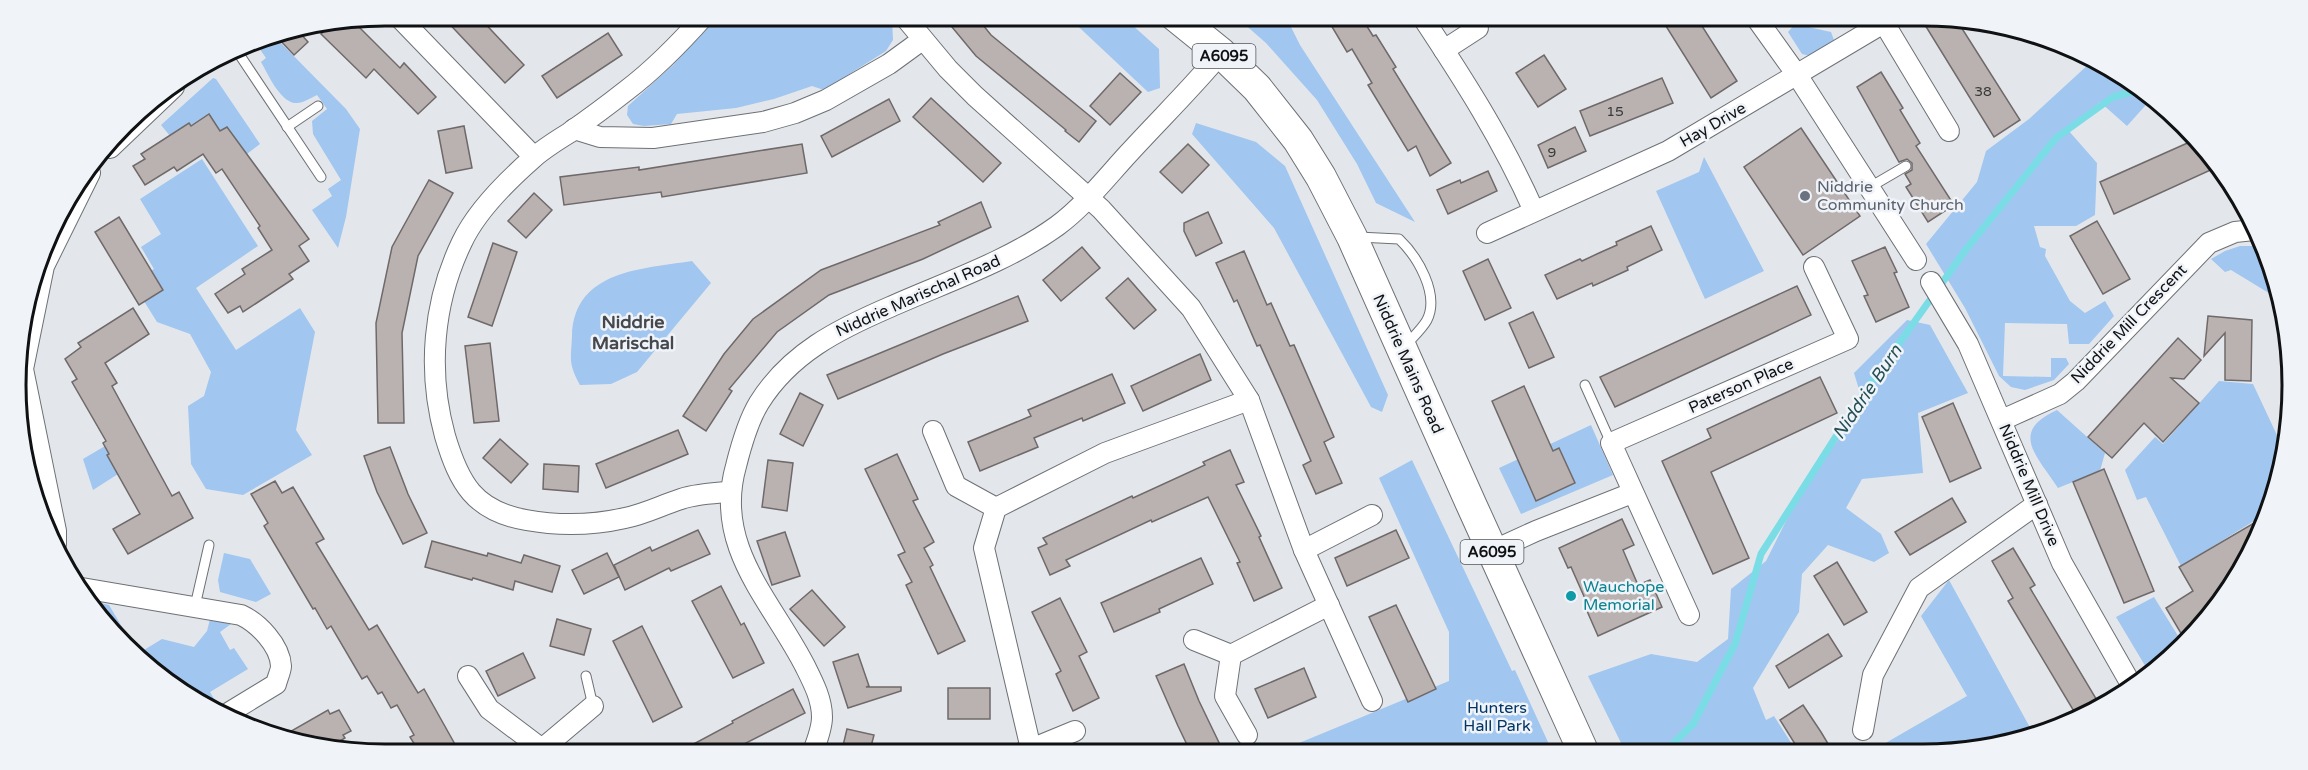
<svg xmlns="http://www.w3.org/2000/svg" width="2308" height="770" font-family="'Varela Round',sans-serif">
<rect width="100%" height="100%" fill="#e3e7ec"/>
<g fill="#a1c6ef" fill-rule="evenodd">
<polygon points="732,15 877,15 892,18 893,40 886,51 824,90 812,86 774,99 736,108 677,114 671,124 644,126 633,124 627,115 628,106 673,65 709,26 723,25"/>
<polygon points="1066,15 1121,15 1159,49 1160,88 1148,92"/>
<polygon points="1234,15 1285,15 1300,45 1415,222 1376,203 1357,164 1317,100 1266,43"/>
<polygon points="1795,24 1831,32 1834,40 1810,56 1802,54 1788,32"/>
<path d="M275,37L346,109L360,129L346,217L338,248L312,210L332,196L328,189L341,180L313,134L312,121L327,109L317,95C310,98 303,104 294,103C279,100 268,74 261,62L266,58L259,48L263,44L259,40Z"/>
<polygon points="2090,63 2148,91 2153,97 2127,126 2100,102 2068,130 2097,163 2095,215 2076,226 2034,226 2040,247 2046,249 2045,256 2070,301 2085,313 2105,301 2114,316 2089,344 2069,344 2067,324 2005,323 2003,376 2051,377 2051,358 2066,358 2069,364 2054,380 2025,390 2011,387 1999,376 1965,308 1926,244 1977,182 1986,151 2029,119"/>
<polygon points="213,78 216,79 260,144 243,157 227,127 220,131 209,114 191,126 170,136 161,125"/>
<polygon points="1196,123 1256,142 1285,166 1388,395 1382,412 1371,407 1274,228 1192,134"/>
<polygon points="1704,157 1764,271 1705,299 1656,191 1699,172"/>
<polygon points="202,159 258,246 196,288 236,350 300,308 315,332 296,430 312,455 243,495 206,489 191,464 188,406 204,396 211,372 190,334 157,322 132,282 154,269 141,247 161,234 140,199"/>
<polygon points="2240,246 2259,246 2277,298 2231,270 2225,272 2211,259 2225,251"/>
<path d="M692,261L711,283L637,372L611,384L580,385C568,363 571,359 572,336C574,270 642,269 692,261Z"/>
<polygon points="1907,320 1930,325 1968,393 1918,413 1923,473 1862,479 1846,508 1881,534 1889,553 1874,562 1828,545 1802,574 1799,612 1753,688 1766,720 1774,716 1797,752 1626,753 1588,676 1651,654 1697,662 1728,639 1731,589 1766,561 1805,483 1864,406 1854,373"/>
<polygon points="2219,381 2253,384 2283,448 2280,480 2267,513 2181,566 2146,497 2137,500 2125,470 2155,437 2163,444"/>
<path d="M2057,410L2105,453L2100,471L2058,488C2038,457 2008,432 2057,410Z"/>
<path d="M1591,425L1613,475L1521,514L1499,468ZM1559,449L1536,500L1521,466Z"/>
<polygon points="105,446 118,474 93,490 83,459"/>
<polygon points="1412,460 1512,671 1515,670 1553,753 1275,753 1449,681 1449,632 1379,478"/>
<polygon points="224,553 250,559 271,594 256,602 220,592 218,580"/>
<polygon points="1949,580 2033,733 1971,752 1870,752 1967,696 1921,616"/>
<polygon points="2154,597 2183,644 2167,663 2150,674 2116,617"/>
<polygon points="86,599 109,605 128,637 126,640"/>
<path d="M210,619L231,624L220,632L230,650L234,648L248,669L210,692L217,704L215,709C179,692 165,685 144,650L162,639L194,647L207,631Z"/>
</g>
<g fill="none" stroke-linecap="round" stroke-linejoin="round">
<polyline stroke="#7adde6" stroke-width="7" points="1665,752 1693,724 1735,644 1761,554 1865,391 1967,248 2056,138 2113,97 2143,89"/>
</g>
<g fill="#b9b2b1" stroke="#6f6969" stroke-width="1.5">
<polygon points="441,15 477,15 524,65 505,83"/>
<polygon points="942,15 975,15 991,35 1096,121 1079,142 1065,131 1066,130 976,56"/>
<polygon points="1325,15 1360,15 1373,36 1376,35 1396,67 1393,69 1451,163 1430,176 1416,146 1408,151 1368,85 1372,83 1352,49 1347,52"/>
<polygon points="1659,15 1695,15 1737,81 1711,98"/>
<polygon points="1939,17 1956,19 2020,120 1994,137 1925,25"/>
<polygon points="353,21 400,68 404,63 436,97 418,114 374,69 366,78 321,34 329,26"/>
<polygon points="299,32 308,42 294,55 277,37"/>
<polygon points="608,33 622,55 557,98 542,76"/>
<polygon points="1544,55 1566,89 1538,107 1516,73"/>
<polygon points="1881,72 1903,108 1900,110 1920,143 1916,146 1954,205 1928,222 1906,187 1911,184 1905,174 1912,170 1912,163 1907,159 1899,162 1857,87"/>
<polygon points="1120,73 1141,92 1110,125 1090,106"/>
<polygon points="1662,78 1673,103 1590,136 1580,111"/>
<polygon points="931,98 1001,163 983,182 913,117"/>
<polygon points="889,99 900,121 832,157 821,136"/>
<polygon points="209,114 220,131 227,127 309,239 299,246 309,261 289,274 293,279 243,312 240,306 228,313 215,294 245,274 242,269 272,250 258,228 260,226 222,169 216,173 203,154 177,171 174,167 145,185 133,166 145,159 141,154 189,123 191,126"/>
<polygon points="464,126 472,168 446,173 438,131"/>
<polygon points="1575,127 1586,151 1548,168 1538,145"/>
<polygon points="1801,128 1860,216 1803,255 1744,167"/>
<polygon points="2192,141 2215,168 2114,214 2100,182"/>
<polygon points="802,144 807,173 662,197 661,192 564,205 560,177 639,167 639,170"/>
<polygon points="1188,144 1209,165 1182,193 1160,172"/>
<polygon points="1488,171 1497,191 1448,214 1437,190 1460,180 1461,183"/>
<polygon points="429,180 453,193 418,256 402,333 404,423 378,423 376,323 392,247"/>
<polygon points="534,193 552,210 526,238 508,221"/>
<polygon points="981,202 991,227 923,259 829,295 777,332 729,389 732,391 706,431 683,416 724,354 753,319 821,270 940,225 938,222"/>
<polygon points="1208,212 1222,243 1196,256 1184,231 1184,223"/>
<polygon points="119,217 163,290 139,305 95,232"/>
<polygon points="2097,221 2130,279 2103,294 2070,236"/>
<polygon points="1651,226 1662,250 1627,267 1628,270 1593,286 1592,283 1557,299 1545,275 1580,259 1582,261 1599,253 1617,245 1616,242"/>
<polygon points="493,243 517,252 492,326 468,317"/>
<polygon points="1082,247 1100,268 1061,301 1043,280"/>
<polygon points="1885,247 1897,272 1894,273 1909,307 1876,322 1864,296 1868,295 1852,261"/>
<polygon points="1244,251 1267,305 1271,303 1290,346 1294,345 1334,437 1324,442 1342,483 1316,494 1303,465 1311,461 1283,396 1260,345 1257,346 1237,300 1234,302 1216,263"/>
<polygon points="1488,259 1511,308 1485,320 1463,271"/>
<polygon points="1128,278 1156,310 1134,329 1106,298"/>
<polygon points="1797,286 1811,315 1615,407 1600,377"/>
<polygon points="1018,296 1028,321 943,354 838,399 827,375"/>
<polygon points="133,308 149,334 105,363 117,383 112,386 172,496 179,492 193,518 128,554 113,529 140,514 107,455 109,454 103,443 106,441 72,382 77,379 65,359 81,347 78,343"/>
<polygon points="1533,312 1554,357 1529,368 1509,323"/>
<polygon points="2208,316 2252,320 2251,381 2225,380 2225,333 2204,356"/>
<polygon points="2178,338 2201,360 2184,379 2171,378 2199,403 2163,442 2144,423 2112,458 2088,437"/>
<polygon points="490,343 499,421 474,423 465,346"/>
<polygon points="1200,354 1211,380 1143,411 1131,386"/>
<polygon points="1112,374 1125,403 1083,421 1082,418 1034,438 1038,447 980,471 968,442 1031,416 1028,410"/>
<polygon points="1820,377 1837,413 1711,472 1749,558 1713,574 1662,461 1711,438 1707,429"/>
<polygon points="1524,386 1553,451 1559,448 1575,483 1536,501 1492,401"/>
<polygon points="800,393 823,405 803,446 780,434"/>
<polygon points="1953,403 1981,468 1950,482 1922,417"/>
<polygon points="678,430 688,454 606,488 596,464"/>
<polygon points="500,439 528,464 511,483 483,458"/>
<polygon points="390,447 408,494 427,533 403,544 377,492 364,456"/>
<polygon points="1230,450 1244,482 1236,485 1261,536 1259,537 1282,588 1254,601 1237,563 1240,562 1208,497 1152,522 1151,520 1066,560 1070,566 1050,575 1038,548 1047,544 1043,538 1132,496 1133,498 1205,465 1203,462"/>
<polygon points="897,454 918,499 913,501 934,542 924,548 933,565 930,567 965,641 938,654 906,585 912,582 898,555 905,552 865,469"/>
<polygon points="768,460 793,463 787,511 762,507"/>
<polygon points="544,464 579,466 578,492 543,489"/>
<polygon points="2104,469 2154,591 2124,603 2073,482"/>
<polygon points="275,481 282,493 293,487 324,539 316,543 369,630 377,625 418,693 424,689 461,755 421,755 410,737 414,735 397,705 391,708 382,692 378,694 367,676 362,679 331,626 327,629 315,608 313,609 264,526 268,523 251,494"/>
<polygon points="1952,498 1966,522 1910,555 1895,532"/>
<polygon points="2266,516 2243,570 2199,624 2182,635 2166,608 2193,591 2179,567"/>
<polygon points="1622,519 1634,545 1623,550 1638,585 1650,580 1662,607 1598,636 1587,611 1590,610 1571,567 1568,568 1559,548"/>
<polygon points="698,530 710,554 671,571 669,568 625,590 614,565 650,547 652,551"/>
<polygon points="1396,530 1409,558 1347,586 1335,558"/>
<polygon points="785,532 800,576 772,585 757,541"/>
<polygon points="432,541 487,556 488,553 521,563 524,555 560,566 552,592 515,581 513,590 473,578 472,580 425,567"/>
<polygon points="2013,548 2035,585 2030,588 2101,707 2086,717 2083,718 2079,711 2075,713 2008,601 2013,598 1992,561"/>
<polygon points="607,553 619,577 584,594 572,570"/>
<polygon points="1201,558 1213,584 1159,609 1160,612 1114,632 1101,603"/>
<polygon points="1837,562 1867,612 1844,625 1814,576"/>
<polygon points="721,586 741,625 744,623 764,663 733,678 692,601"/>
<polygon points="812,590 845,627 824,646 790,609"/>
<polygon points="1060,598 1087,652 1079,656 1099,698 1073,711 1056,674 1061,671 1032,612"/>
<polygon points="1396,605 1436,689 1408,702 1369,617"/>
<polygon points="557,619 591,629 584,655 550,646"/>
<polygon points="642,626 682,707 653,722 613,641"/>
<polygon points="1828,634 1842,656 1789,688 1776,666"/>
<polygon points="523,653 535,678 498,696 486,671"/>
<polygon points="858,654 869,686 866,687 901,687 901,691 848,708 833,662"/>
<polygon points="1184,664 1199,701 1224,753 1191,753 1178,726 1156,676"/>
<polygon points="1304,668 1316,697 1268,718 1255,689"/>
<rect x="948" y="688" width="42" height="31"/>
<polygon points="793,689 805,713 742,745 747,754 675,754 733,723 732,721"/>
<polygon points="1803,705 1821,732 1833,752 1800,752 1780,720"/>
<polygon points="328,710 330,714 339,710 351,731 343,735 345,738 328,748 290,742 279,738"/>
<polygon points="847,729 874,735 869,754 841,754"/>
</g>
<g fill="none" stroke-linecap="round" stroke-linejoin="round">
<g stroke="#6d7175" stroke-width="11">
<g id="service">
<polyline points="235,48 321,177"/>
<polyline points="287,127 318,106"/>
<polyline points="1870,187 1906,166"/>
<path d="M1358,237L1399,239C1417,256 1440,294 1427,320C1422,329 1412,338 1405,346"/>
<polyline points="1585,385 1611,443"/>
<polyline points="195,606 209,545"/>
<polyline points="586,676 593,706"/>
</g>
</g>
<g stroke="#6d7175" stroke-width="22">
<g id="minor">
<polyline points="397,15 534,157"/>
<path d="M705,15C681,42 656,68 627,90C608,105 589,119 569,133C556,141 543,149 532,159C507,181 476,212 462,242C433,302 427,371 445,436C459,483 474,511 526,520C559,526 594,525 625,518C645,514 662,505 681,499C696,494 714,493 730,492"/>
<polyline points="903,15 948,69 975,96 1101,209 1191,308 1249,400 1304,550 1372,701"/>
<path d="M1421,15C1464,80 1502,139 1534,211"/>
<polyline points="1754,15 1797,75 1916,260"/>
<polyline points="1884,23 1949,131"/>
<polyline points="1444,50 1478,28"/>
<polyline points="574,129 600,137 653,138 763,122 795,113 826,100 889,64 922,40"/>
<polyline points="110,148 174,87"/>
<polyline points="1487,233 1668,151 1897,15"/>
<polyline points="1931,282 1968,344 2062,563 2132,686"/>
<polyline points="2002,420 2060,394 2076,381 2209,243 2235,232 2254,230"/>
<polyline points="933,431 956,486 996,508"/>
<polyline points="56,544 56,531 23,369 44,266 90,173"/>
<polyline points="1304,550 1372,515"/>
<polyline points="1492,551 1536,531 1632,493"/>
<path d="M76,587L241,615C258,623 280,645 281,666C281,671 277,679 276,684L230,712"/>
<polyline points="1689,615 1611,443 1848,339 1814,267"/>
<polyline points="1194,640 1231,655 1329,605"/>
<polyline points="1231,655 1225,696 1247,735"/>
<polyline points="468,676 489,709 542,749"/>
<polyline points="1863,730 1873,675 1919,588 2037,504"/>
<polyline points="1031,749 984,548 996,508 1105,453 1249,400"/>
<path d="M812,754C816,744 822,728 822,717C822,699 813,682 805,666C772,601 713,547 736,466C741,446 748,421 759,403C790,353 839,329 890,307C946,282 1007,262 1057,226C1084,206 1106,178 1128,154C1159,120 1192,88 1221,53"/>
<polyline points="1019,754 1075,731"/>
<polyline points="547,755 542,749 593,706"/>
</g>
</g>
<g stroke="#6d7175" stroke-width="32">
<polyline id="primary" points="1174,15 1221,53 1257,88 1298,140 1321,177 1352,237 1471,504 1584,753"/>
</g>
<use href="#service" stroke="#fff" stroke-width="9"/>
<use href="#minor" stroke="#fff" stroke-width="20"/>
<use href="#primary" stroke="#fff" stroke-width="30"/>
</g>
<circle fill="#6b7280" stroke="#f0f4f9" stroke-width="2" cx="1805" cy="196" r="6"/>
<circle fill="#0f9aa8" stroke="#f0f4f9" stroke-width="2" cx="1571" cy="596" r="6"/>
<g text-anchor="middle" dominant-baseline="central" stroke-width="5" stroke-linejoin="round" paint-order="stroke">
<g font-size="14" fill="#3a393a">
<text x="1983" y="91">38</text>
<text x="1615" y="111">15</text>
<text x="1552" y="152">9</text>
</g>
<g fill="#f0f4f9" stroke="#535558" stroke-width="1.5">
<rect x="1192.5" y="44" width="63" height="24" rx="4.5"/>
<rect x="1460.5" y="540" width="63" height="24" rx="4.5"/>
</g>
<g font-size="15" font-weight="bold" fill="#101113">
<text x="1224" y="56">A6095</text>
<text x="1492" y="552">A6095</text>
</g>
<g font-size="16" fill="#101113" stroke="#f0f4f9">
<text transform="translate(1713 125) rotate(-30)">Hay Drive</text>
<text transform="translate(918 296) rotate(-24)">Niddrie Marischal Road</text>
<text transform="translate(2129 324) rotate(-46)">Niddrie Mill Crescent</text>
<text transform="translate(1408 364) rotate(66)">Niddrie Mains Road</text>
<text transform="translate(1741 386) rotate(-24)">Paterson Place</text>
<text transform="translate(2029 485) rotate(67)">Niddrie Mill Drive</text>
</g>
<g font-size="16" fill="#5b616d" stroke="#f0f4f9" text-anchor="start">
<text x="1817" y="187">Niddrie<tspan x="1817" dy="18">Community Church</tspan></text>
</g>
<g font-size="16" fill="#0d838f" stroke="#f0f4f9" text-anchor="start">
<text x="1583" y="587">Wauchope<tspan x="1583" dy="18">Memorial</tspan></text>
</g>
<g font-size="16" fill="#003666" stroke="#f0f4f9">
<text x="1497" y="708">Hunters<tspan x="1497" dy="18">Hall Park</tspan></text>
</g>
<g font-size="18" font-weight="bold" fill="#45494d" stroke="#f0f4f9">
<text x="633" y="322">Niddrie<tspan x="633" dy="21">Marischal</tspan></text>
</g>
<g font-size="18" font-style="italic" fill="#235054" stroke="#f0f4f9">
<text transform="translate(1867 392) rotate(-56)">Niddrie Burn</text>
</g>
</g>
<path d="M0 0H2308V770H0ZM385 26H1923A359 359 0 0 1 2282 385V385A359 359 0 0 1 1923 744H385A359 359 0 0 1 26 385V385A359 359 0 0 1 385 26Z" fill="#f0f4f9" fill-rule="evenodd"/>
<path fill="none" stroke="#101113" stroke-width="3" d="M385 26H1923A359 359 0 0 1 2282 385V385A359 359 0 0 1 1923 744H385A359 359 0 0 1 26 385V385A359 359 0 0 1 385 26Z"/>
</svg>
